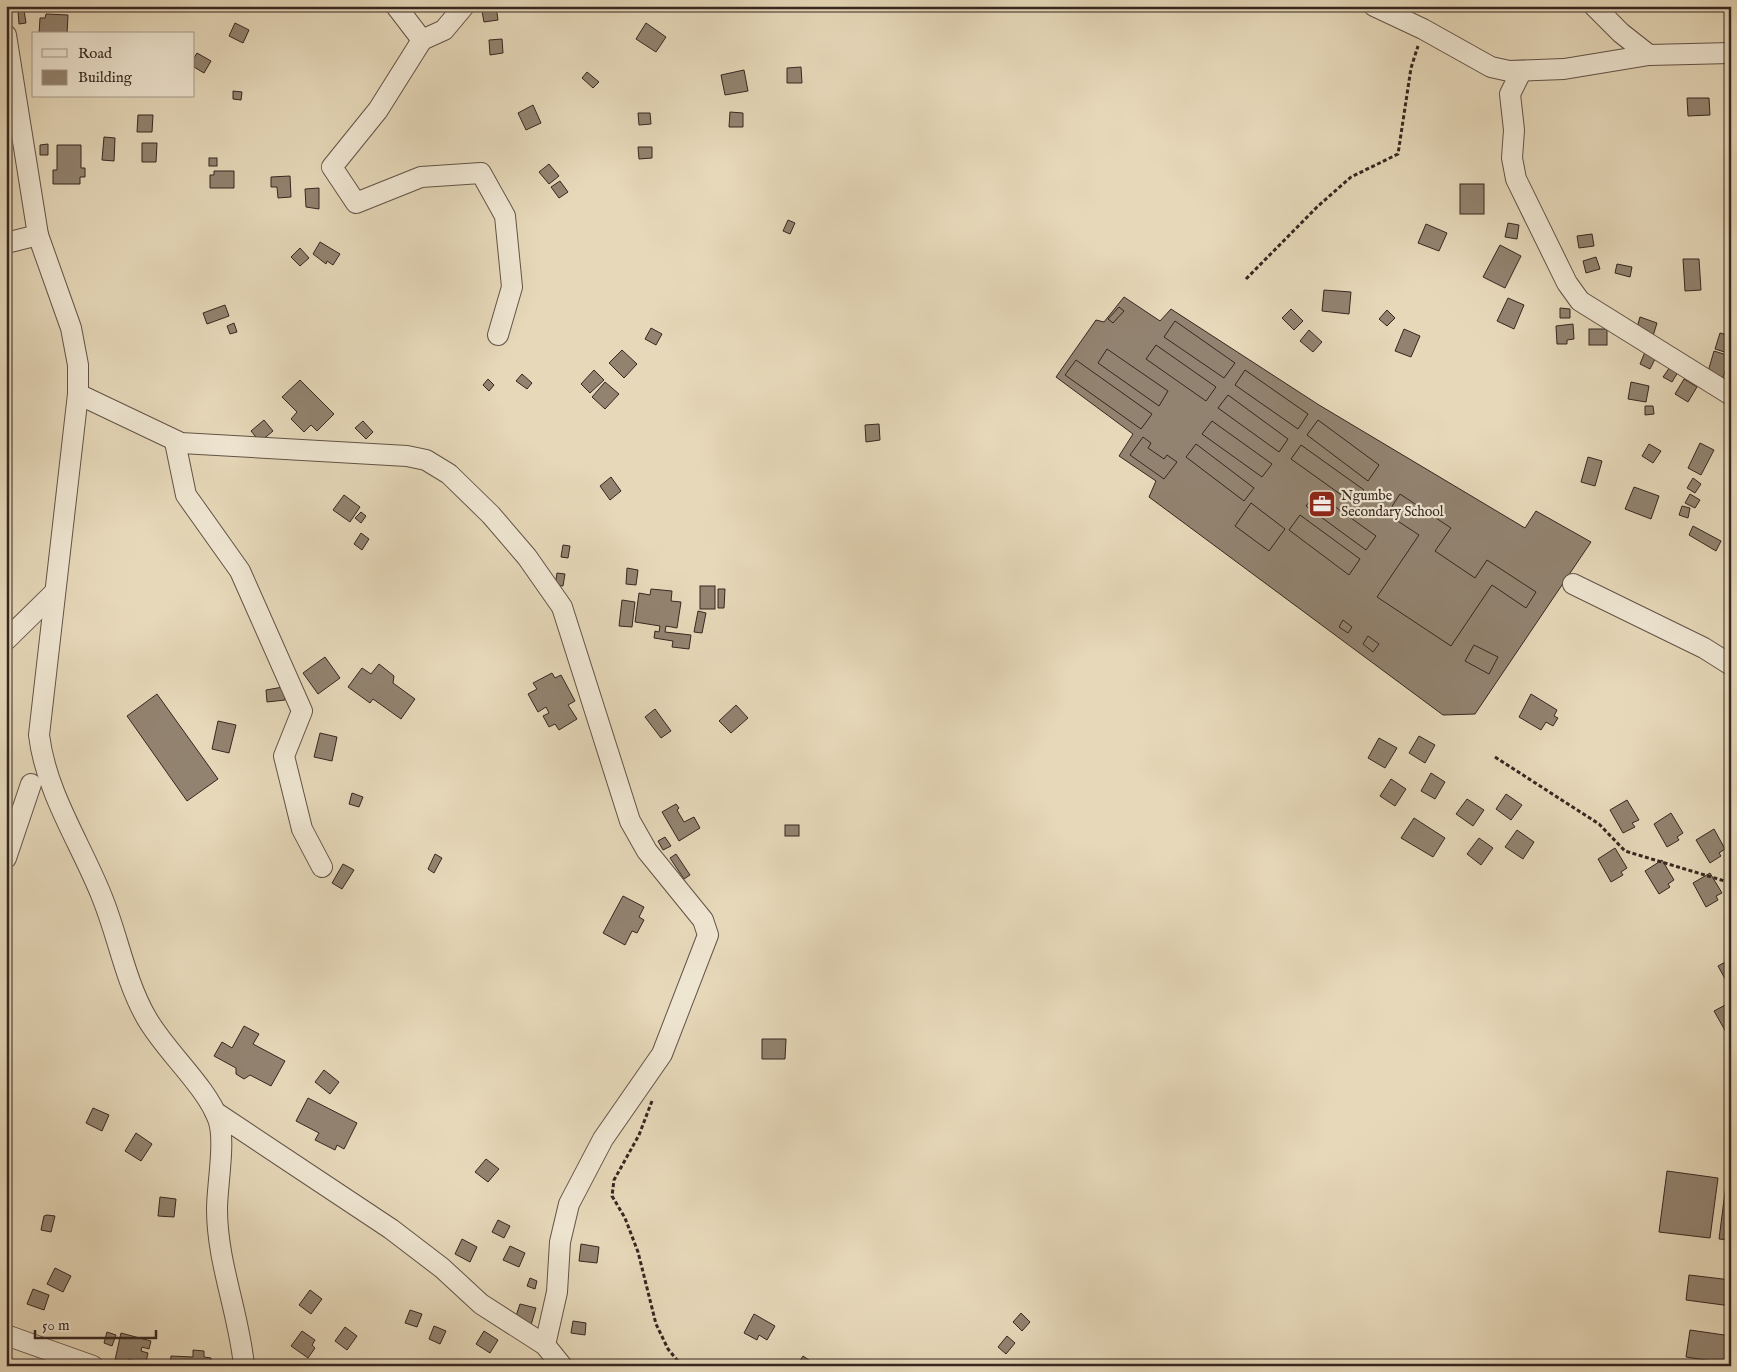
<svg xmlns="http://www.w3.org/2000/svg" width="1737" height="1372" font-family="'IM FELL English',serif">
<rect width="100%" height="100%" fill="#e6d8b9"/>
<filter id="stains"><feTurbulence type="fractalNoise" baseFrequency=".004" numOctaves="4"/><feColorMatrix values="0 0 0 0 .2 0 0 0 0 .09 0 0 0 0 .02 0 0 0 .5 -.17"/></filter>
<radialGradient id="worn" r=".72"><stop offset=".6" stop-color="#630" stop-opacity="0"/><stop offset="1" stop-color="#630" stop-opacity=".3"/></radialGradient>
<g fill="#928370" stroke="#362721">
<polygon points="481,6 496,6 498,20 484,22"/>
<polygon points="24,10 26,23 19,24 18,11"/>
<polygon points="46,14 68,15 67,34 39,34 40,18 45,18"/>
<rect x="1726" y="19" width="5" height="17"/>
<polygon points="235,23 249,30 243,43 229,36"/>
<polygon points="646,23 666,37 656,52 636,39"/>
<polygon points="502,39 503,53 490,55 489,40"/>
<polygon points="197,53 211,61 204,73 194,67 194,58"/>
<polygon points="801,67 802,83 787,83 787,68"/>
<polygon points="744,70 748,91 725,95 721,75"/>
<polygon points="587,72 599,82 593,88 582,78"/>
<polygon points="233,91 242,92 241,100 233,99"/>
<polygon points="1687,98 1709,98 1710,115 1688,116"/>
<polygon points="533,105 541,123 526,130 518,113"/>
<polygon points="730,112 743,113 743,127 729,127"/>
<polygon points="638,113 650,113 651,124 639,125"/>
<polygon points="138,115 153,115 152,132 137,132"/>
<polygon points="104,137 115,138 114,161 102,160"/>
<polygon points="142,143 157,143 156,162 142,162"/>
<polygon points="48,144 48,155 40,155 40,145"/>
<polygon points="57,145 81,145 81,168 85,168 85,177 80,177 80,184 53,184 53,170 57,170"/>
<polygon points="638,147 652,147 652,158 639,159"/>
<rect x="209" y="158" width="8" height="8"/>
<polygon points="549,164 559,176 549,184 539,172"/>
<polygon points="214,171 234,171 234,188 210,188 210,175 214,175"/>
<polygon points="290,176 291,197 278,198 277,187 271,187 271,177"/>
<polygon points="560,181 568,192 559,198 551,187"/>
<rect x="1460" y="184" width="24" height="30"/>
<polygon points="319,188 319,209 306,207 305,189"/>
<polygon points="788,220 795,223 790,234 783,231"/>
<polygon points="1508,223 1519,225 1517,239 1505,237"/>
<polygon points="1426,224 1447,233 1439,251 1418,243"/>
<polygon points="1592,234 1594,246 1579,248 1577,236"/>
<polygon points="320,242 340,254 333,265 327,261 326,264 313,254"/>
<polygon points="1500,245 1521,256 1505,288 1483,277"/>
<polygon points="300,248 309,258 300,266 291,257"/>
<polygon points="1596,257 1600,269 1586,273 1583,261"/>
<polygon points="1683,259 1699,259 1701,290 1685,291"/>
<polygon points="1617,264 1632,267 1630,277 1615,273"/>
<polygon points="1324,290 1351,292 1349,314 1322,311"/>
<polygon points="1124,297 1160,321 1171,309 1319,405 1525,528 1536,511 1591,542 1475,714 1443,715 1149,497 1156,481 1119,456 1133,434 1056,377 1096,320 1104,322"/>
<polygon points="1508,298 1524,305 1514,329 1497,321"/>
<polygon points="225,305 229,316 207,324 203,313"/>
<polygon points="1119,307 1124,311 1113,323 1108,319"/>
<polygon points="1560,308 1570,309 1570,318 1560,318"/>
<polygon points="1291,309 1303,321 1294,330 1282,318"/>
<polygon points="1387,310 1395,318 1387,326 1379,319"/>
<polygon points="1640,317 1657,323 1653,336 1636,331"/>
<polygon points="1175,321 1235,363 1224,378 1164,337"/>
<polygon points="234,323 237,332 230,334 227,326"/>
<polygon points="1573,324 1574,339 1567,340 1567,344 1557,344 1556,326"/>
<polygon points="651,328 662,334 656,345 645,339"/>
<polygon points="1404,329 1420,336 1411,357 1395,351"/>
<rect x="1589" y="329" width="18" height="16"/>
<polygon points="1309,330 1322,342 1313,352 1300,341"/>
<polygon points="1720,333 1731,336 1731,354 1715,349"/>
<polygon points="1156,345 1216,387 1206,401 1146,359"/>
<polygon points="1107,349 1168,391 1159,406 1098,363"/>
<polygon points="622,350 637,364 624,378 609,363"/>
<polygon points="1714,351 1730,356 1722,381 1707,375"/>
<polygon points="1645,352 1656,357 1650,369 1640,364"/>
<polygon points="1076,360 1152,414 1141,429 1065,375"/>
<polygon points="1670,367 1678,372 1672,382 1663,377"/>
<polygon points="594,370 604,380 590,393 581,384"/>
<polygon points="1245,370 1308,414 1298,429 1235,385"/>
<polygon points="522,374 532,383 527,389 516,381"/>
<polygon points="488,379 494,385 489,391 483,385"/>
<polygon points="1684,379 1697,387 1688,402 1675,394"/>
<polygon points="300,380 334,414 317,431 311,425 304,432 291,419 297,412 282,397"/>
<polygon points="605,382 619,394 605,409 592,397"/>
<polygon points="1631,382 1649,386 1646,402 1628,399"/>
<polygon points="1228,395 1288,439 1279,452 1218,408"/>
<polygon points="1645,406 1653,406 1654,414 1645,415"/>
<polygon points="264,420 273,431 260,442 251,431"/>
<polygon points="1318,420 1379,465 1368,481 1307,435"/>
<polygon points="363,421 373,432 366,439 355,428"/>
<polygon points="1212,421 1272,464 1262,477 1202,434"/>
<polygon points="879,424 880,440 866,442 865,425"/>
<polygon points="1143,437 1151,443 1148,448 1164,459 1167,455 1177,462 1164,479 1130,455"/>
<polygon points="1700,443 1714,450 1701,475 1688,468"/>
<polygon points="1196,444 1254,488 1244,501 1186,457"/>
<polygon points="1649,444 1661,451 1653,463 1642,456"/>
<polygon points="1301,445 1364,490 1354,504 1291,459"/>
<polygon points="1588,457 1602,461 1595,486 1581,482"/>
<polygon points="611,477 621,491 610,500 600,486"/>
<polygon points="1693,478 1701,484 1695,493 1687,488"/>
<polygon points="1634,487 1659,496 1651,519 1625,509"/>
<polygon points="1316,493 1376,536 1366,550 1306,506"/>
<polygon points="1400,494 1451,528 1435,551 1475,578 1487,560 1536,592 1526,608 1492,585 1451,646 1377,597 1419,535 1387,514"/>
<polygon points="1690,494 1700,500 1695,508 1685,503"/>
<polygon points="344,495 360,507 350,522 333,510"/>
<polygon points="1251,503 1285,529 1269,551 1235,526"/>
<polygon points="1682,506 1690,508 1688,518 1679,515"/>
<polygon points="361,512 366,516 361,523 355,518"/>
<polygon points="1300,515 1360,559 1349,575 1289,530"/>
<polygon points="1693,526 1721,541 1716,551 1689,535"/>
<polygon points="361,533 369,539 362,550 354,544"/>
<polygon points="563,545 570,546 568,558 561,557"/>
<polygon points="627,568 638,570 636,585 626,584"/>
<polygon points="557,573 565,574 563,586 555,585"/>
<rect x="700" y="586" width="15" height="23"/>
<polygon points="651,589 672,591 671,601 681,602 677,628 666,626 665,632 691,635 689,649 672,647 673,641 654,638 655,631 659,632 660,626 635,622 639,593 650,595"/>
<polygon points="718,589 725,589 724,608 718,608"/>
<polygon points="622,600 635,602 632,627 619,626"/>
<polygon points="698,611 706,613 702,633 694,632"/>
<polygon points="1343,620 1352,627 1348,633 1339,627"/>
<polygon points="1368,636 1379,644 1373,652 1363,644"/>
<polygon points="1474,645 1498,657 1489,674 1465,661"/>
<polygon points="325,657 340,678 318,694 303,673"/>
<polygon points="379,664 394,676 393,683 415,699 401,719 373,699 370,703 348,687 362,668 371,674"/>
<polygon points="552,673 555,678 561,675 575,701 568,705 577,719 559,730 555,724 549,727 543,716 549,713 546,707 538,712 528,694 537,689 533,683"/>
<polygon points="283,687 285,700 267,702 266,690"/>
<polygon points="157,694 218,779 187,801 127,716"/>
<polygon points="1531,694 1557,710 1554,716 1558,718 1553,726 1546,722 1541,730 1519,717"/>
<polygon points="736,705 748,718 731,733 719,721"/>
<polygon points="655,709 671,731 661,738 645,717"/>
<polygon points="218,721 236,725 229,753 212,749"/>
<polygon points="320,733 337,737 332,761 314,757"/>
<polygon points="1419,736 1435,745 1425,763 1409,753"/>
<polygon points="1379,738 1397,748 1385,768 1368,758"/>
<polygon points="1431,773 1445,782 1435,799 1421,791"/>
<polygon points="1391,779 1406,789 1395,806 1380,796"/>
<polygon points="352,793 363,797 359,807 349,804"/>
<polygon points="1506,794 1522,805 1511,820 1496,809"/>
<polygon points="1467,799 1484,810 1473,826 1456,814"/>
<polygon points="1627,800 1639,820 1632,823 1635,827 1623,833 1610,810"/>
<polygon points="676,804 679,808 677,810 684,822 694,817 700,828 679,841 662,812"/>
<polygon points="1671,813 1683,833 1677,837 1679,840 1667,847 1654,824"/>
<polygon points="1414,818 1445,838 1433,857 1401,838"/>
<rect x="785" y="825" width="14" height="11"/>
<polygon points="1714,829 1725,849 1719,853 1721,856 1710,863 1696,840"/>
<polygon points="1517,830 1534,842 1523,859 1505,847"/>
<polygon points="665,837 671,846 663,850 658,841"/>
<polygon points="1479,838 1493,848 1481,865 1467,854"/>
<polygon points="1615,848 1627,868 1621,872 1623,875 1611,882 1598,859"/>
<polygon points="435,854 442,858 434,873 428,869"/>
<polygon points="676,854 690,875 684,879 670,858"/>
<polygon points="1662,860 1674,880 1668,884 1670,887 1659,894 1645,871"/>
<polygon points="343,864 354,870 342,889 332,883"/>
<polygon points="1710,873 1722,893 1716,896 1718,900 1706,907 1693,883"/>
<polygon points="623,896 644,907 639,917 644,920 637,933 632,931 625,945 603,933"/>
<polygon points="1731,959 1731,985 1729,986 1718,966"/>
<polygon points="1731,1002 1731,1041 1714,1011"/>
<polygon points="244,1026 259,1034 253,1044 285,1061 271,1086 250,1075 244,1079 236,1074 236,1068 214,1056 222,1042 232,1048"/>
<polygon points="762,1039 786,1039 785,1059 762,1059"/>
<polygon points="324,1070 339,1082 330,1094 315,1082"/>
<polygon points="308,1098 357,1123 344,1149 337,1145 335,1150 315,1140 319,1133 296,1121"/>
<polygon points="93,1108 109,1115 102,1131 86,1123"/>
<polygon points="136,1133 152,1144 141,1161 125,1151"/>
<polygon points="486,1159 499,1169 488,1182 475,1172"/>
<polygon points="1729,1161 1731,1161 1731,1240 1719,1239"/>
<polygon points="1667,1171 1718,1178 1710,1238 1659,1232"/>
<polygon points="160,1197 176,1199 174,1217 158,1216"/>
<polygon points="47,1215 55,1216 51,1232 41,1230 44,1216"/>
<polygon points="498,1220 510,1226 504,1238 492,1232"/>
<polygon points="462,1239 477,1247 470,1262 455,1254"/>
<polygon points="581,1244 599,1247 597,1263 579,1261"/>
<polygon points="510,1246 525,1253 519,1267 503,1260"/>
<polygon points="55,1268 71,1276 63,1292 47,1284"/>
<polygon points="1689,1275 1731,1280 1731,1306 1686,1300"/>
<polygon points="530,1278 537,1281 535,1289 527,1286"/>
<polygon points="33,1289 49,1295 44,1310 27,1304"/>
<polygon points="310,1290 322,1299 311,1314 299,1305"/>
<polygon points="520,1304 536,1308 531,1325 521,1322 522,1318 516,1316"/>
<polygon points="410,1310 422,1314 417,1327 405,1323"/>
<polygon points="1021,1313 1030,1322 1022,1331 1013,1322"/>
<polygon points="754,1314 775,1326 767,1340 759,1335 757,1340 744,1333"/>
<polygon points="573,1321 586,1323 585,1335 571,1333"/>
<polygon points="434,1326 446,1331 440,1344 429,1339"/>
<polygon points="345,1327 357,1336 347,1350 335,1341"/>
<polygon points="1690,1330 1731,1336 1731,1364 1686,1357"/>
<polygon points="302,1331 315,1340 312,1345 315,1348 308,1358 291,1346"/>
<polygon points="484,1331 498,1340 490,1353 476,1344"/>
<polygon points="107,1332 116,1335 112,1346 104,1343"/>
<polygon points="121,1333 151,1341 149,1349 142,1347 141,1351 148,1353 145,1366 134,1366 135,1361 128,1359 127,1363 115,1360"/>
<polygon points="1007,1336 1015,1343 1006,1354 998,1347"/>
<polygon points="193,1350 204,1351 204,1357 211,1358 211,1366 170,1366 171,1356 193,1357"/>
<polygon points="803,1356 812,1362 810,1366 797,1365"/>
</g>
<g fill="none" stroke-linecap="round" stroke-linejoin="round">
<g stroke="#625347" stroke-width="22">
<g id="street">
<polyline points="396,6 422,40"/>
<polyline points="464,6 444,30 422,40 378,110 332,167 356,203 421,177 481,173 505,216 512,287 498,335"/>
<polyline points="1374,6 1423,29 1491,67 1509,71 1564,69 1649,55 1731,53"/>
<polyline points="1594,6 1621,33 1649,55"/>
<path d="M6,35L38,235L71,328L78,365V394L39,735C46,793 81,844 102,897C118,936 125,980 146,1017C165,1051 206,1086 218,1119C226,1139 217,1186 217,1209C217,1263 239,1313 244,1366"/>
<polyline points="1521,72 1510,94 1514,130 1512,158 1516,179 1567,283 1580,301 1731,395"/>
<polyline points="6,243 38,235"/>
<polyline points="78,394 181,443 407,456 426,460 449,474 491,515 527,557 562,607 630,821 647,851 703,920 708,935 662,1054 603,1139 569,1204 560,1242 557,1292 545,1345"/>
<polyline points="175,442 186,495 240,571 302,711 284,756 302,829 322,867"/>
<polyline points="1573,584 1704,648 1731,665"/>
<polyline points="6,640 54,593"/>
<polyline points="6,858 31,784"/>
<polyline points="215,1112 391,1229 442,1268 481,1304 545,1345 562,1366"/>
<polyline points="6,1335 93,1366"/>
</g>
</g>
<g stroke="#362721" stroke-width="3" stroke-dasharray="4 2.5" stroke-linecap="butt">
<polyline points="1246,279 1317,207 1351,177 1398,154 1411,68 1418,46"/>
<polyline points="1495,757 1599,824 1625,851 1728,882 1731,879"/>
<polyline points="652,1101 639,1135 614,1180 612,1196 625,1218 638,1252 656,1324 668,1349 682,1366"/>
</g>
<use href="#street" stroke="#efe6d2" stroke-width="20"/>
</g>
<defs>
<g id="office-square" transform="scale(1.4375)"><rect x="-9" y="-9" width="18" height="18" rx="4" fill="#8f2418" stroke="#efe6d2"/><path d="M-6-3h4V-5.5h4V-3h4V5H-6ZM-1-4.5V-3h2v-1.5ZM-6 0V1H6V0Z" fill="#fff"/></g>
</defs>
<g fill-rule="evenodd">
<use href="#office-square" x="1322" y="504"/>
</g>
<g text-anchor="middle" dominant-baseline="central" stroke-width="4.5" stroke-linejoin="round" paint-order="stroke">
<g font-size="14" fill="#362721" stroke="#efe6d2" text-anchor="start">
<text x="1341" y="496">Ngumbe<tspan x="1341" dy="16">Secondary School</tspan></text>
</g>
</g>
<rect width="1737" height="1372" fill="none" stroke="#e6d8b9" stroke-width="25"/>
<rect x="8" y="8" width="1722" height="1357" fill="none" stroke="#362721" stroke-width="2.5"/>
<rect x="12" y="12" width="1712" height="1347" fill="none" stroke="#362721"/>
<rect x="32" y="32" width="162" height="65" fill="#efe6d2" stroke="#a59a8b"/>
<rect x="42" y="49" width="25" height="8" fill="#efe6d2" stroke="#a59a8b"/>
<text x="78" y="58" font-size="15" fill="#362721">Road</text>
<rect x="42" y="70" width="25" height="15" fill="#928370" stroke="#a59a8b"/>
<text x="78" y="82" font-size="15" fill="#362721">Building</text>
<path d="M35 1330v8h121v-8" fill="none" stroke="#362721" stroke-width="2.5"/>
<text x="42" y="1330" font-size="15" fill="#362721" stroke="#efe6d2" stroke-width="4" paint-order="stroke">50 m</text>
<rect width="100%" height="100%" filter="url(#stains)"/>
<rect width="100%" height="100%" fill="url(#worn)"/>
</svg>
